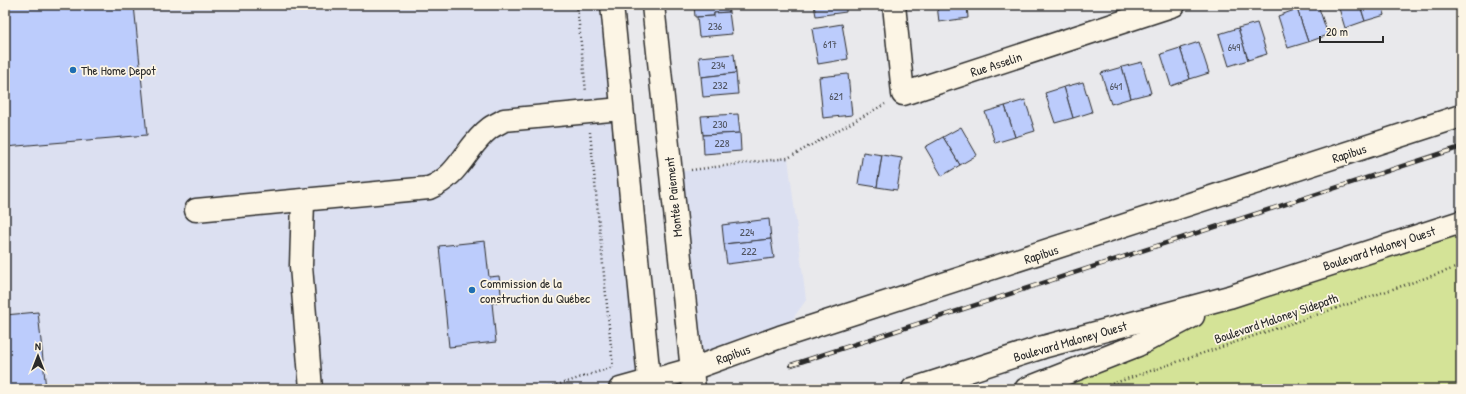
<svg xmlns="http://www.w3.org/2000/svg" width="1466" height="394" font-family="'Patrick Hand',sans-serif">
<rect width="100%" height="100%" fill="#e9e9ec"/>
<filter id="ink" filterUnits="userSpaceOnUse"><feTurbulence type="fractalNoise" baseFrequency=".025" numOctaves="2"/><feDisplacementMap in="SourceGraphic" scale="8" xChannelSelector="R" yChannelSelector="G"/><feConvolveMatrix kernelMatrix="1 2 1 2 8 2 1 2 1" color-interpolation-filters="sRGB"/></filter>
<g filter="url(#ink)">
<g fill="#dce0f1">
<polygon points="5,5 612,5 648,380 620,389 5,389"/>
<polygon points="788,158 806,300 780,337 692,369 670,173"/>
</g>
<polygon fill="#d4e397" stroke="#808761" points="1461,222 1461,389 1026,389 1229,297"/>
<g fill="#bcccfc" stroke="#2b2b2b">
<polygon points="5,5 134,5 147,135 5,147"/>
<polygon points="694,5 728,5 729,12 714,13 714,16 695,17"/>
<polygon points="814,5 846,5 846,12 816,16"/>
<polygon points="937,5 967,5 968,18 939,22"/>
<polygon points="1311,5 1318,5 1328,35 1308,42 1297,9"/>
<polygon points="1338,5 1360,5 1365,21 1345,28"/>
<polygon points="1360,5 1382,5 1385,15 1365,21"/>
<polygon points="1297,9 1308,42 1288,48 1278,16"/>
<polygon points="729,12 732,34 699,37 697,17 714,16 714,13"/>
<polygon points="1257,23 1267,54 1248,60 1238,28"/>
<polygon points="842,24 848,59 818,64 812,29"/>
<polygon points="1238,28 1248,60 1229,66 1219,34"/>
<polygon points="1199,42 1209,73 1190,79 1180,48"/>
<polygon points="1180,48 1190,79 1171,86 1161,54"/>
<polygon points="734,54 736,73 701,77 699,57"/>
<polygon points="1142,62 1151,93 1131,98 1122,67"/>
<polygon points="1122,67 1131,98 1111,104 1101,73"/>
<polygon points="736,73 738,94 703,97 701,77"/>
<polygon points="848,74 852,115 823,118 819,77"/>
<polygon points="1083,82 1092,112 1073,118 1064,87"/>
<polygon points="1064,87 1073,118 1055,123 1045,93"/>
<polygon points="1025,100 1035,131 1015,137 1005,106"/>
<polygon points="1005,106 1015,137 995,143 985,112"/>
<polygon points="738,114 740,133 703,135 701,116"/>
<polygon points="961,127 977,155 960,165 943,137"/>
<polygon points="740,133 741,151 704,154 703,135"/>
<polygon points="943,137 960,165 942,176 925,147"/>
<polygon points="863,152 882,155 877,187 858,184"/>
<polygon points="882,155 902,158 897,190 877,187"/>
<polygon points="769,219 771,239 724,244 722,225"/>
<polygon points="771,239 774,258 727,264 724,244"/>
<polygon points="485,241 489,277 499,276 502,302 492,303 496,342 449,347 439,246"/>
<polygon points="38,312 46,389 5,389 5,315"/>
</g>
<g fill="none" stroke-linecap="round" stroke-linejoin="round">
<g stroke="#2b2b2b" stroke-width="25">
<g id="minor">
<polyline points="894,5 903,94 1174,5"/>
<polyline points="303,201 301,266 311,389"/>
<path d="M196,210L429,188C460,176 466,146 490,128C494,125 500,123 504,120L621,109"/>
<polyline points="620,389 692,369 780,337 1461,116"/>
</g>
</g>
<g stroke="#2b2b2b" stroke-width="25">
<g id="major">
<polyline points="612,5 650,389"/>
<polyline points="653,5 694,389"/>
<polyline points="913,389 1043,347 1229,297 1461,222"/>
<polyline points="1026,389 1138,345 1193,316"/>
</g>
</g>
<g stroke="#2b2b2b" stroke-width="2.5" stroke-dasharray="1 3" stroke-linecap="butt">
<polyline points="577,5 586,92"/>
<polyline points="590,132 613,367"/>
<polyline points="691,170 788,158 885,104"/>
<polyline points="545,389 613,367"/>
<polyline points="1097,389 1461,266"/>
</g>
<use href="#minor" stroke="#fcf5e5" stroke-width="22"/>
<use href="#major" stroke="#fcf5e5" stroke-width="22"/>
<g stroke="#2b2b2b" stroke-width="4.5">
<polyline id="rail" points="791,365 1461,147"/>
</g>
<use href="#rail" stroke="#fcf5e5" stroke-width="3" stroke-dasharray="9" stroke-linecap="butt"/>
</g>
</g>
<g fill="#1f6fb2" stroke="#fcf5e5" stroke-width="1.5">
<circle cx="73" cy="70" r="4"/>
<circle cx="472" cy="290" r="4"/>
</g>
<g text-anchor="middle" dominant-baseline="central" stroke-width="3.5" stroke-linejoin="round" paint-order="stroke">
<g font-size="11" fill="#4f535f">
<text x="715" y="26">236</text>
<text x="830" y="44">617</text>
<text x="1234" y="47">649</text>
<text x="718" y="65">234</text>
<text x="720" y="85">232</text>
<text x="1116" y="86">641</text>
<text x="836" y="96">621</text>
<text x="720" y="124">230</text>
<text x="722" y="143">228</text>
<text x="747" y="232">224</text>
<text x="749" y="251">222</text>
</g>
<g font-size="13" fill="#2b2b2b" stroke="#fcf5e5">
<text transform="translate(996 64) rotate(-18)">Rue Asselin</text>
<text transform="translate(1349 153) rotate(-18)">Rapibus</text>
<text transform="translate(673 197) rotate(-96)">Montée Paiement</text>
<text transform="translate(1379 248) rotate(-18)">Boulevard Maloney Ouest</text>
<text transform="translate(1041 254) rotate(-18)">Rapibus</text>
<text transform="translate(1276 318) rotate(-19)">Boulevard Maloney Sidepath</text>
<text transform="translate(1070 341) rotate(-16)">Boulevard Maloney Ouest</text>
<text transform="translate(733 354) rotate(-20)">Rapibus</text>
</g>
<g font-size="13" fill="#2b2b2b" stroke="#fcf5e5" text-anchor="start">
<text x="81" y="70">The Home Depot</text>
<text x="480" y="283">Commission de la<tspan x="480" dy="15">construction du Québec</tspan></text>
</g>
</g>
<rect width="1466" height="394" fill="none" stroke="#fcf5e5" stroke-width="20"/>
<rect x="10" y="10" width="1446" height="374" fill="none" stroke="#2b2b2b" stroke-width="1.5" filter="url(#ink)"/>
<g transform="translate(38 356)" stroke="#fcf5e5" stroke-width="3" paint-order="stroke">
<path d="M0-3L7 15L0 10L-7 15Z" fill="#2b2b2b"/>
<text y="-6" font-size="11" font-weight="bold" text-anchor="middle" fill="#2b2b2b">N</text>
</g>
<path d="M1320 36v6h63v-6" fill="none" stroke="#2b2b2b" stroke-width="2"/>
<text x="1326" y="36" font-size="12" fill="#2b2b2b" stroke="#fcf5e5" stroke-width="3" paint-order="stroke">20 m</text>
</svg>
